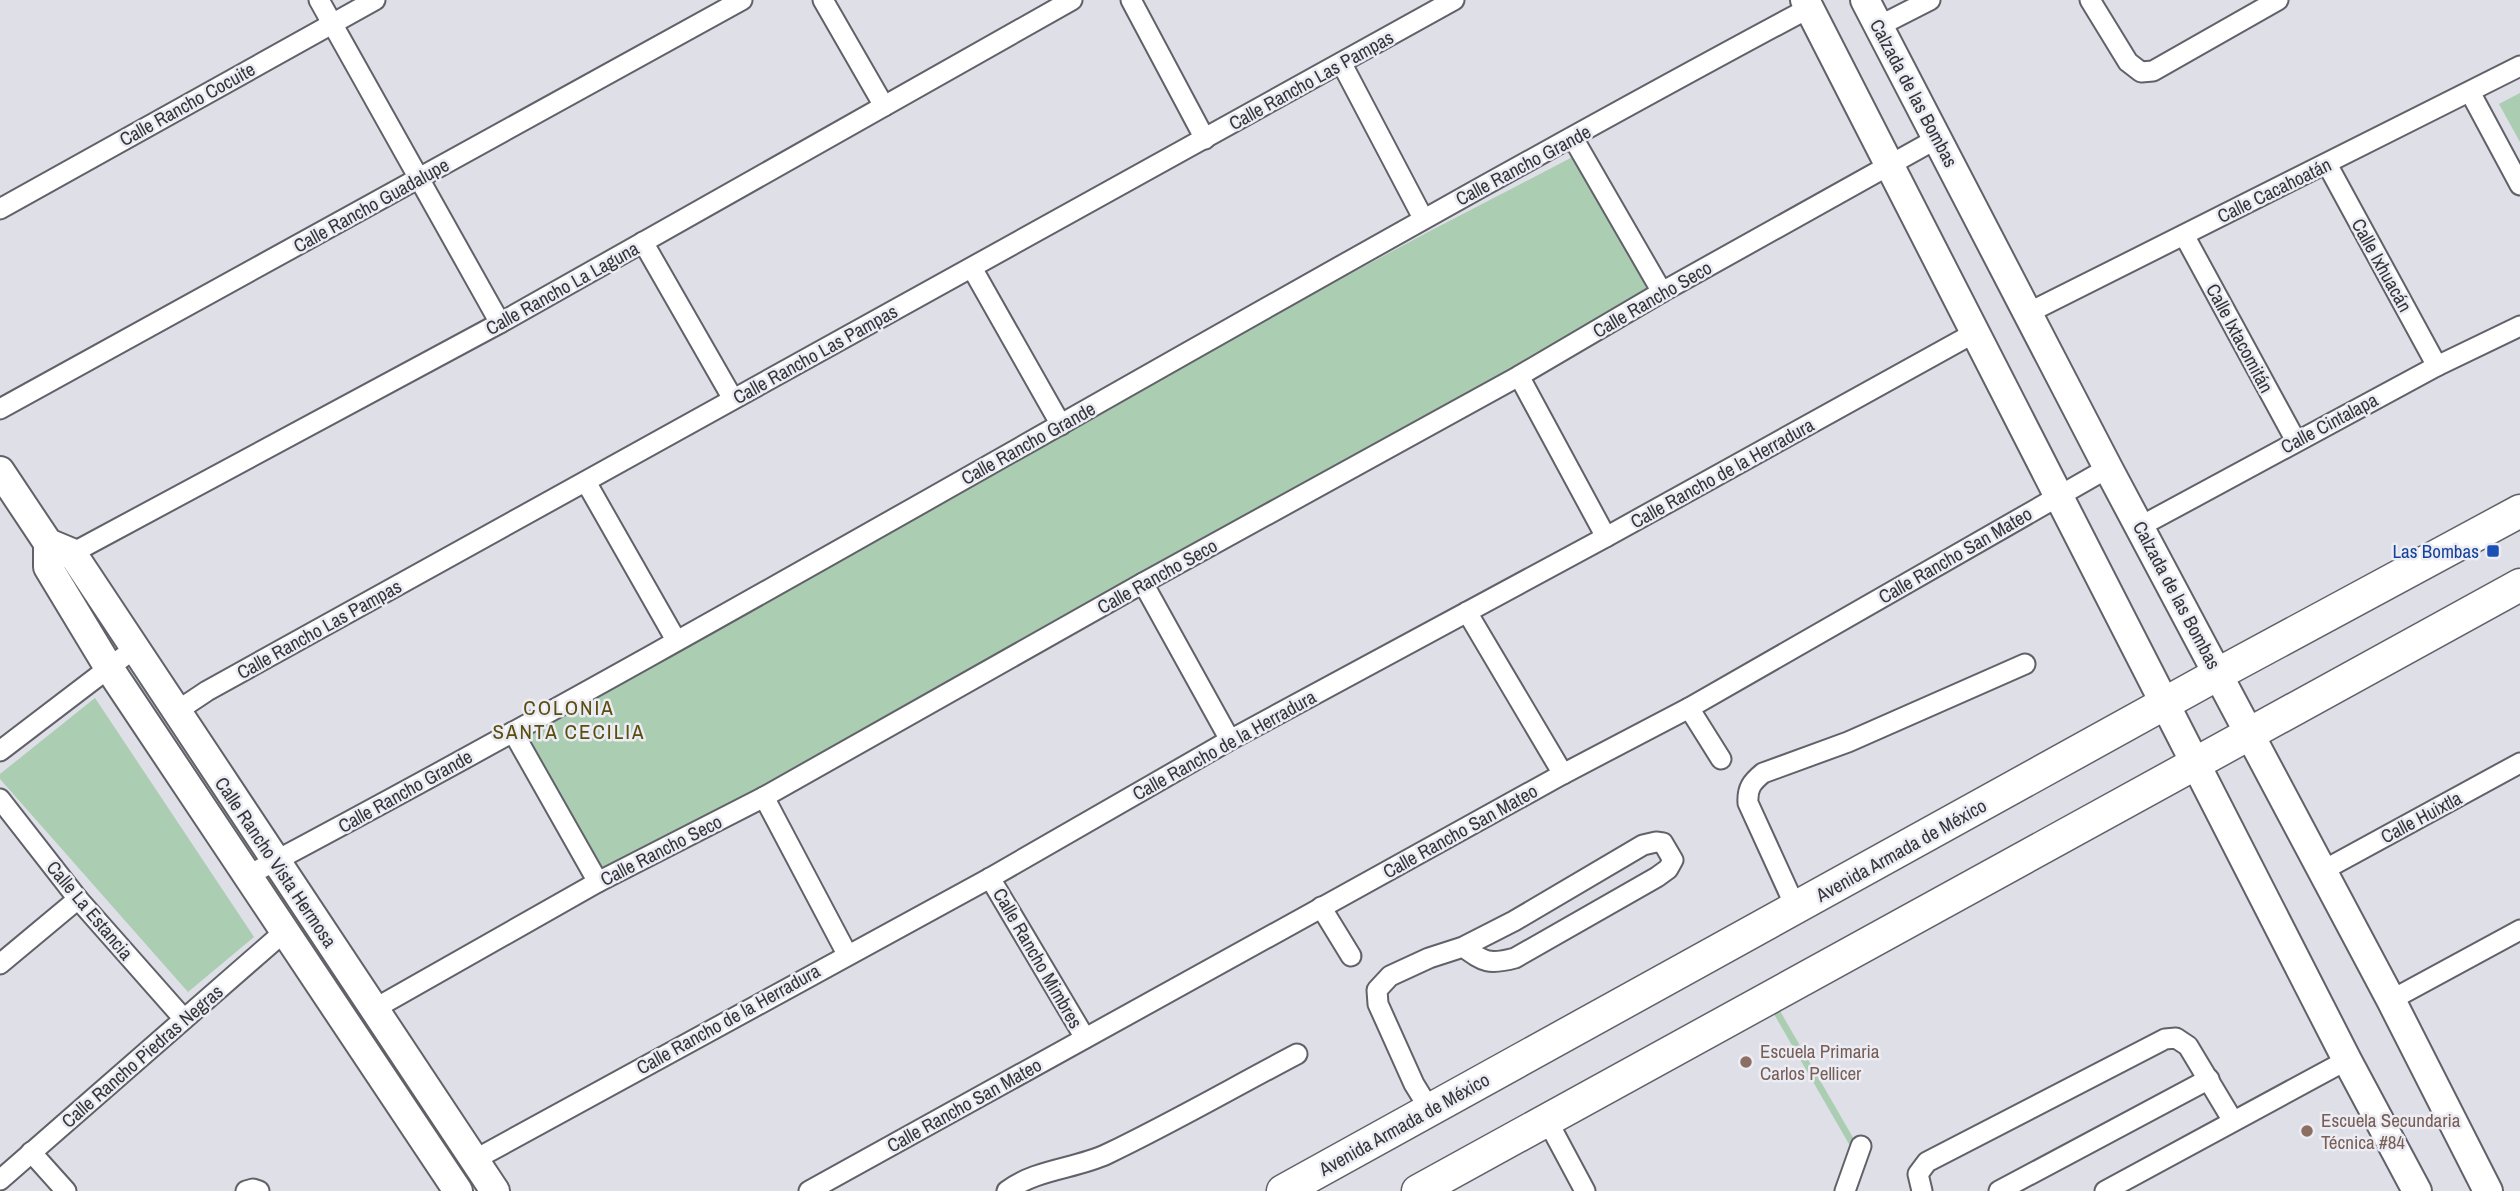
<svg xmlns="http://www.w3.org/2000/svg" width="2520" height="1191" font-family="'Archivo Narrow',sans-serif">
<rect width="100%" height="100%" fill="#dedfe7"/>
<g fill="#abcdb1">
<polygon points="2520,93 2520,142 2499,104"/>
<polygon points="1588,149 1665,285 599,880 528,734 1063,428 1430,231"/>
<polygon points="95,698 254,937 188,992 0,779 0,774"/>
<polygon points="1780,1011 1859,1148 1853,1151 1774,1014"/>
</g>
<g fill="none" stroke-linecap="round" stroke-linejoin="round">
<g stroke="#616169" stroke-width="23">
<g id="street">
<polyline points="319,0 500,323"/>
<polyline points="823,0 884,106"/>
<polyline points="1131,0 1205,139"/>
<polyline points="2090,0 2128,62 2141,72 2153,71 2278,0"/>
<polyline points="1879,26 1930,0"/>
<polyline points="1342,64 1423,218"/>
<polyline points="2470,92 2520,185"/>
<polyline points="1573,138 1662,292"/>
<polyline points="2327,164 2437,366"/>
<polyline points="0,209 375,0"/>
<polyline points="2184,235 2296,441"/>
<polyline points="643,242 733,399"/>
<polyline points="972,268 1061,425"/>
<polyline points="2028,313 2520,66"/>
<polyline points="1519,376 1606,537"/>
<polyline points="0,409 742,0"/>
<polyline points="586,482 676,640"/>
<polyline points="2141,526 2437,366 2520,326"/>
<polyline points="63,558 500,323 1072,0"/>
<polyline points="1143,583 1230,740"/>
<polyline points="1467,612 1563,774"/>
<polyline points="1689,708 1721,759"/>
<polyline points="177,711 207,691 1454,0"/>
<polyline points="513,732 598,882"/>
<polyline points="0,751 135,648"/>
<polyline points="764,797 847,954"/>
<polyline points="0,799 78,899 184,1019"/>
<polyline points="2322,871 2520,763"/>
<path d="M247,876C773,597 1284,289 1809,8"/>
<polyline points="990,878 1085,1038"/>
<polyline points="1321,907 1351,956"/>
<path d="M1796,908L1748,803C1747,788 1752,782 1763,773L1848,742L2025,664"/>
<polyline points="0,964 78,899"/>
<polyline points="2391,1000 2520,930"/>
<polyline points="374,1009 598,882 764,797 1143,583 1519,376 1662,292 1938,138"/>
<path d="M1430,1110L1414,1084L1378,1004L1377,990L1390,976L1429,958L1463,947L1514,921L1643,845L1656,842L1663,843L1673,860L1668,869L1657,877L1515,958C1489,965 1484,962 1463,947"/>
<polyline points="1547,1120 1585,1191"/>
<polyline points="31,1152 66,1191"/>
<polyline points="474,1160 990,878 1230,740 1606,537 1976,332"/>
<polyline points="0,1180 284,932"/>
<polyline points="246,1191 253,1189 259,1191"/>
<polyline points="809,1191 1563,774 1689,708 2108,468"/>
<path d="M1007,1191C1036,1169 1075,1169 1107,1154C1172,1123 1234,1087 1297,1054"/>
<polyline points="1845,1191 1861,1146"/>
<polyline points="1922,1191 1918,1174 1927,1162 2165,1039 2176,1038 2188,1046 2233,1121"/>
<polyline points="1999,1191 2209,1079"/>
<polyline points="2105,1191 2347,1060"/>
</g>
</g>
<g stroke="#616169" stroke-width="32">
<g id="secondary">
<polyline points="1805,0 2347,1060 2417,1191"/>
<polyline points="1865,0 2108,468 2391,1000 2488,1191"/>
<polyline points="0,471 48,543 72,553 495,1191"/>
<polyline points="48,543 48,567 109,668 458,1191"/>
</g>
</g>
<g stroke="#616169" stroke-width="35">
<g id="primary">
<polyline points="1283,1191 2218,674 2520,511"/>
<polyline points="1418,1191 2520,585"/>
</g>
</g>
<use href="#street" stroke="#fff" stroke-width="19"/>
<use href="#secondary" stroke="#fff" stroke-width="28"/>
<use href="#primary" stroke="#fff" stroke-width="32"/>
</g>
<rect fill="#1a4fb4" stroke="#ebecf4" stroke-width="2.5" x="2486" y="544" width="14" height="14" rx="3.5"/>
<g fill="#8d6e63" stroke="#ebecf4" stroke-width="2.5">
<circle cx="1746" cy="1062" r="7"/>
<circle cx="2307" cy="1131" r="7"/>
</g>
<g text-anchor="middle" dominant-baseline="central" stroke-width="5" stroke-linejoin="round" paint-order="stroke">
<g font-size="19" fill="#353639" stroke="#ebecf4">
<text transform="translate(1311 80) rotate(-29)">Calle Rancho Las Pampas</text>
<text transform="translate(1914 93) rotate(62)">Calzada de las Bombas</text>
<text transform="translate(187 104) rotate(-29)">Calle Rancho Cocuite</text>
<text transform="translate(1523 165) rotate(-28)">Calle Rancho Grande</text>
<text transform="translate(2274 190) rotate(-26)">Calle Cacahoatán</text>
<text transform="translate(371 205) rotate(-29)">Calle Rancho Guadalupe</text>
<text transform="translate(2382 265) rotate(61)">Calle Ixhuacán</text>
<text transform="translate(562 288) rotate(-29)">Calle Rancho La Laguna</text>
<text transform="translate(1652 299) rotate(-30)">Calle Rancho Seco</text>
<text transform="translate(2240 338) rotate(62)">Calle Ixtacomitán</text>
<text transform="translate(815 354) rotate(-29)">Calle Rancho Las Pampas</text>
<text transform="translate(2329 423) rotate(-28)">Calle Cintalapa</text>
<text transform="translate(1028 443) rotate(-29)">Calle Rancho Grande</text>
<text transform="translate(1722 473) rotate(-29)">Calle Rancho de la Herradura</text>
<text transform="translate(1955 555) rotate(-30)">Calle Rancho San Mateo</text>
<text transform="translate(1157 576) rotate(-29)">Calle Rancho Seco</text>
<text transform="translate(2177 595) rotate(62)">Calzada de las Bombas</text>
<text transform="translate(319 629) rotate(-29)">Calle Rancho Las Pampas</text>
<text transform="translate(1224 745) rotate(-29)">Calle Rancho de la Herradura</text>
<text transform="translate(405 791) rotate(-29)">Calle Rancho Grande</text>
<text transform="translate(2421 817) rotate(-28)">Calle Huixtla</text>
<text transform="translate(1460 831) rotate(-29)">Calle Rancho San Mateo</text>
<text transform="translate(661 850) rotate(-27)">Calle Rancho Seco</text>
<text transform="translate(1901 850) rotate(-29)">Avenida Armada de México</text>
<text transform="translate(276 862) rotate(56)">Calle Rancho Vista Hermosa</text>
<text transform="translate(90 910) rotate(50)">Calle La Estancia</text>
<text transform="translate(1038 958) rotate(60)">Calle Rancho Mimbres</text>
<text transform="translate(728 1019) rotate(-29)">Calle Rancho de la Herradura</text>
<text transform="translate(142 1056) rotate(-41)">Calle Rancho Piedras Negras</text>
<text transform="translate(964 1105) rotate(-29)">Calle Rancho San Mateo</text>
<text transform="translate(1404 1124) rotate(-29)">Avenida Armada de México</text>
</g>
<g font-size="19" fill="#164399" stroke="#ebecf4" text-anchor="end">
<text x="2479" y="551">Las Bombas</text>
</g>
<g font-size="19" fill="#785e54" stroke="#ebecf4" text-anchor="start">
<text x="1760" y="1051">Escuela Primaria<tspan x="1760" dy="22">Carlos Pellicer</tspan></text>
<text x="2321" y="1120">Escuela Secundaria<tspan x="2321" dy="22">Técnica #84</tspan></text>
</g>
<g font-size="21" letter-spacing="2" fill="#5a4e0f" stroke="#ebecf4">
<text x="569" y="707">COLONIA<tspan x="569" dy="24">SANTA CECILIA</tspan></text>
</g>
</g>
</svg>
